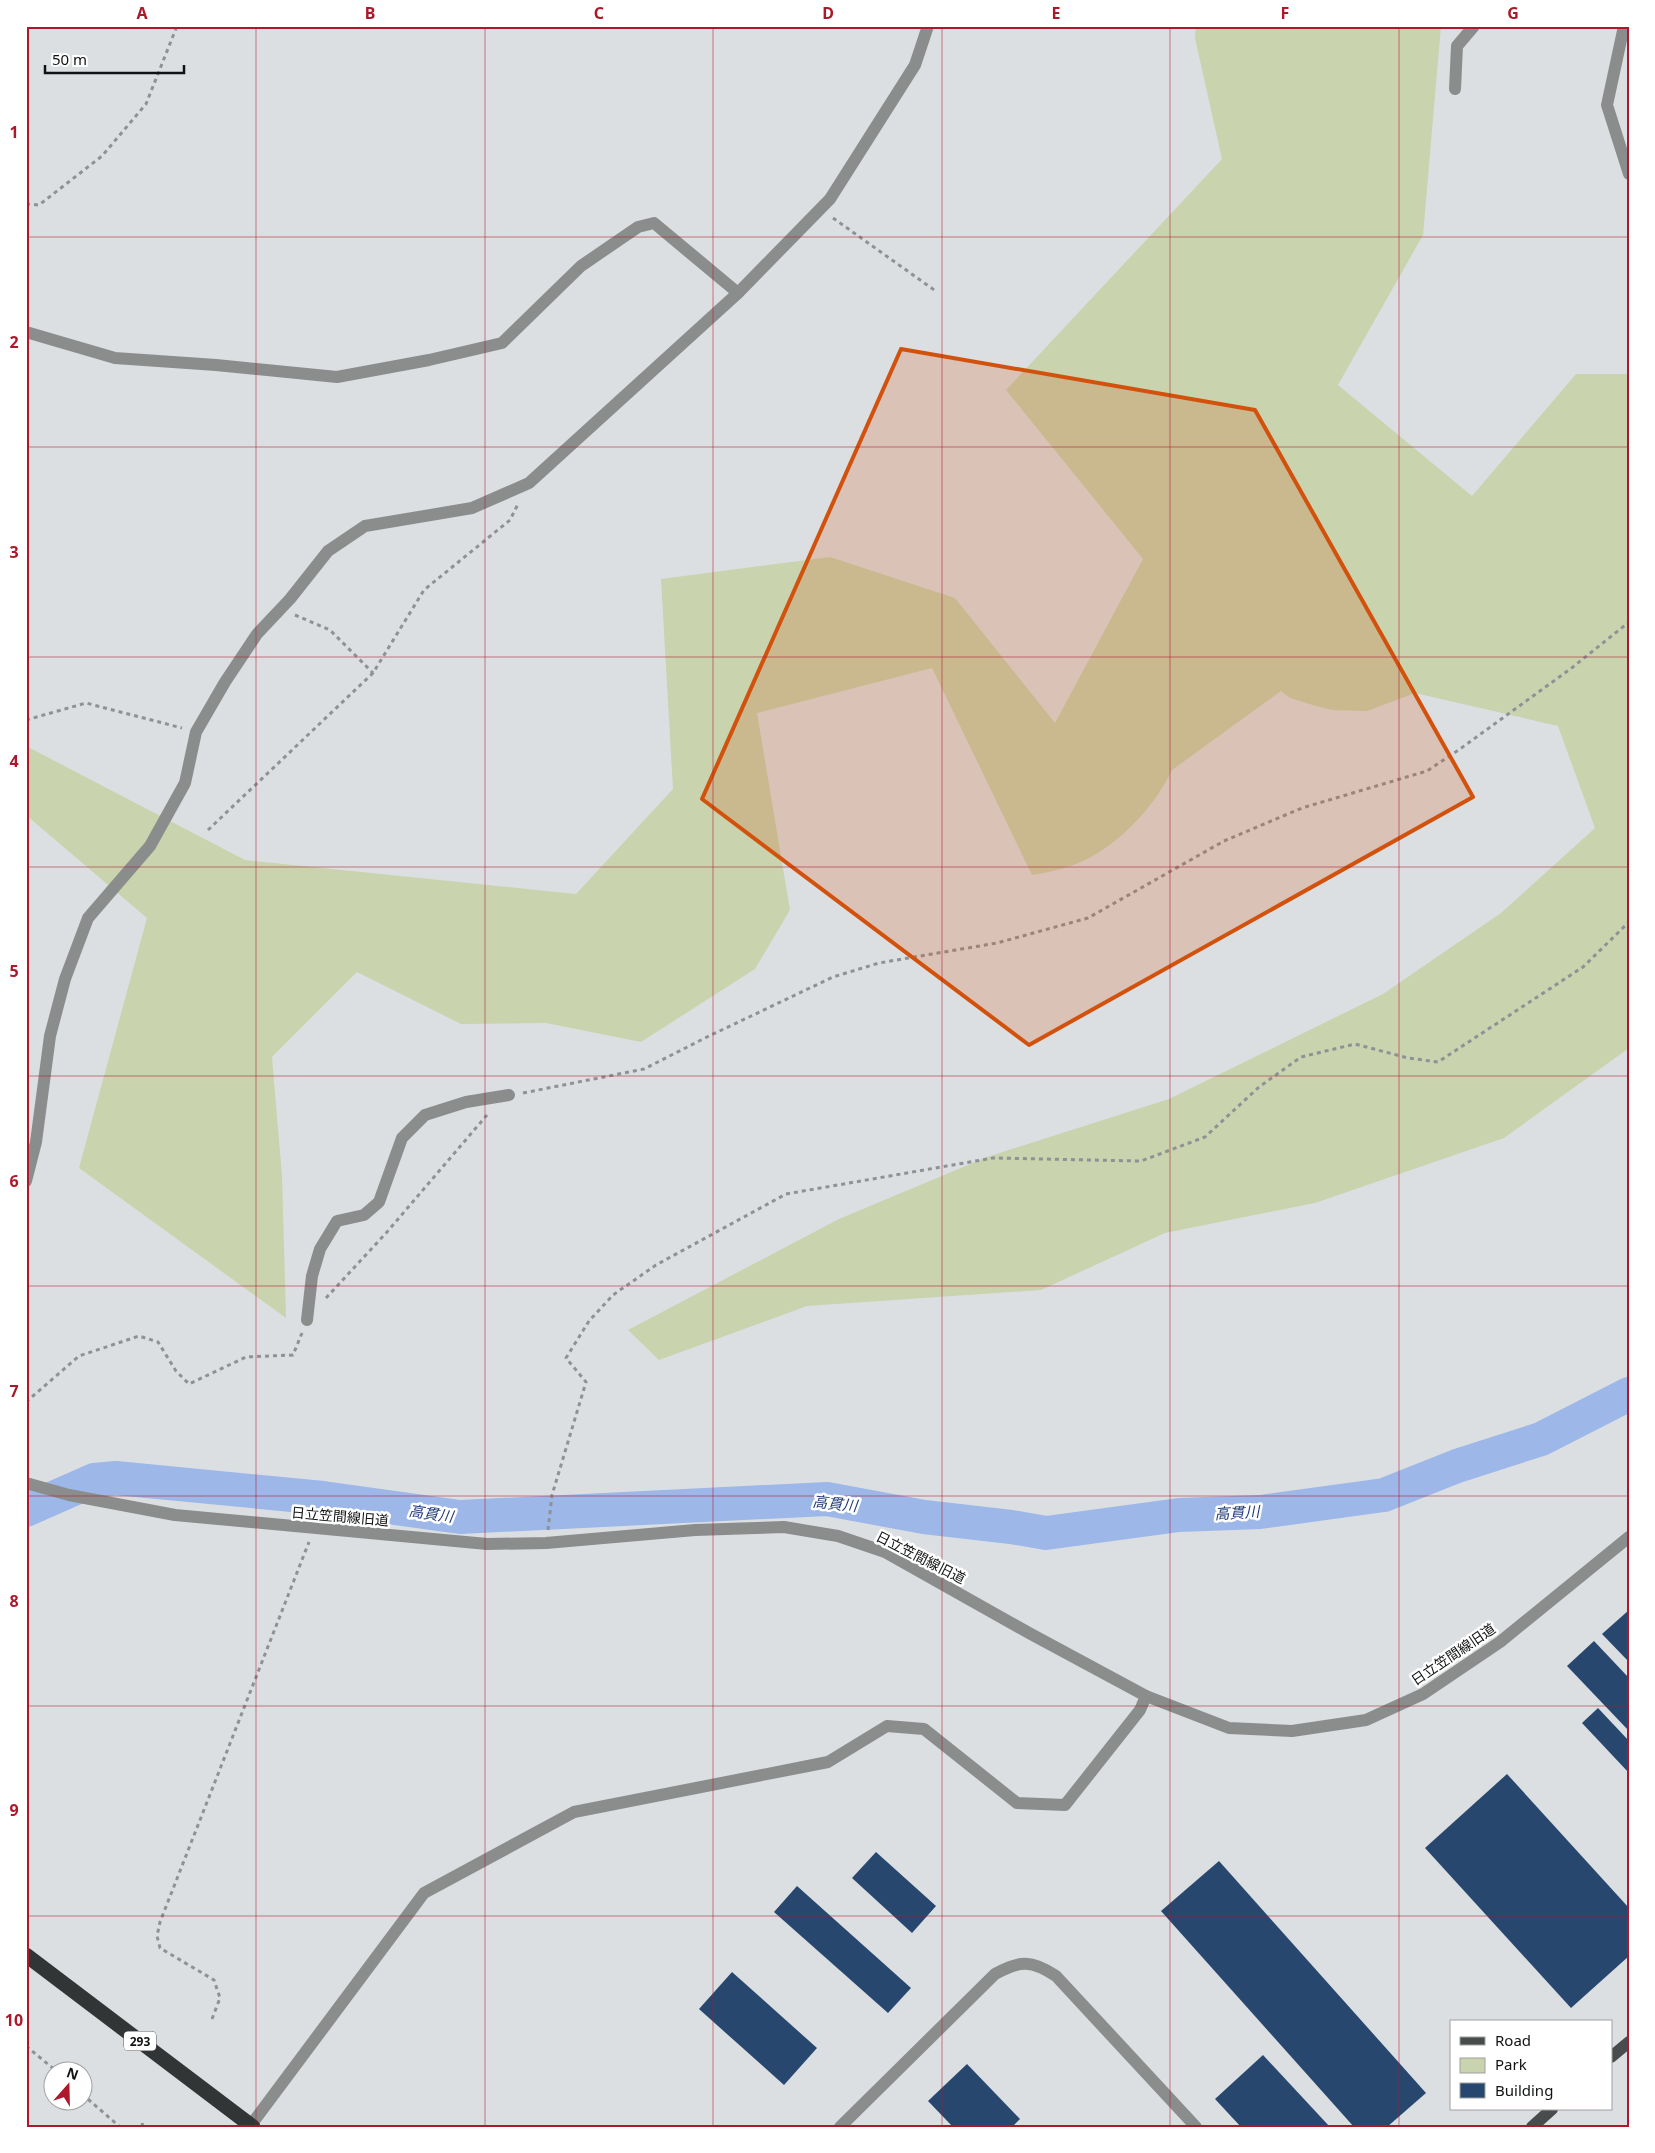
<svg xmlns="http://www.w3.org/2000/svg" width="1655" height="2153" font-family="'Noto Sans','Noto Sans JP',sans-serif">
<rect width="100%" height="100%" fill="#dcdfe2"/>
<path fill="#c9d3ae" d="M1196,26H1441L1423,235L1338,385L1472,496L1576,374H1629V1048L1504,1138L1315,1203L1165,1233L1041,1290L807,1306L659,1360L628,1330L839,1219L987,1157L1169,1099L1383,994L1501,913L1595,828L1558,726L1415,693L1367,711L1332,710L1316,706L1290,698L1281,691L1172,770C1156,804 1124,839 1091,857C1073,867 1052,872 1032,875L932,668L757,713L790,910L755,969L641,1042L546,1023L461,1024L357,972L272,1057L282,1176L286,1318L79,1168L147,918L26,815V746L245,860L576,894L673,789L661,579L830,557L955,598L1055,723L1143,559L1006,390L1222,159L1195,38Z"/>
<g fill="none" stroke-linecap="round" stroke-linejoin="round">
<polyline stroke="#9db7e9" stroke-width="34" points="26,1510 94,1480 116,1478 323,1498 460,1517 827,1499 924,1517 1011,1527 1046,1533 1179,1515 1260,1512 1384,1495 1457,1466 1541,1439 1629,1394"/>
</g>
<g fill="#28476f">
<polygon points="1629,1610 1629,1662 1602,1634"/>
<polygon points="1594,1641 1629,1678 1629,1731 1567,1666"/>
<polygon points="1598,1708 1629,1741 1629,1773 1582,1723"/>
<polygon points="1507,1774 1629,1908 1629,1956 1571,2008 1425,1848"/>
<polygon points="876,1852 936,1906 912,1933 852,1878"/>
<polygon points="1219,1861 1426,2093 1387,2127 1354,2127 1161,1911"/>
<polygon points="797,1886 911,1988 888,2013 774,1912"/>
<polygon points="732,1972 817,2048 784,2085 699,2009"/>
<polygon points="1263,2055 1330,2127 1241,2127 1215,2099"/>
<polygon points="967,2064 1020,2119 1012,2127 953,2127 928,2101"/>
</g>
<g fill="none" stroke-linecap="round" stroke-linejoin="round">
<g stroke="#8f9194" stroke-width="3" stroke-dasharray="4 4" stroke-linecap="butt">
<polyline points="26,204 39,205 102,156 146,104 177,26"/>
<polyline points="833,218 937,292"/>
<polyline points="295,615 330,630 373,673"/>
<polyline points="26,720 86,703 182,728"/>
<polyline points="208,830 373,673 424,590 510,520 518,504"/>
<polyline points="523,1093 644,1069 707,1037 833,977 879,963 997,943 1088,918 1224,841 1302,808 1427,771 1460,749 1573,667 1629,622"/>
<polyline points="326,1298 387,1232 487,1115"/>
<polyline points="26,1402 79,1356 139,1336 158,1342 176,1371 189,1384 246,1357 293,1355 302,1333"/>
<polyline points="548,1530 552,1495 586,1382 566,1358 589,1321 613,1295 656,1265 786,1194 993,1158 1141,1161 1205,1137 1259,1087 1301,1057 1355,1044 1408,1058 1438,1062 1583,967 1629,922"/>
<polyline points="212,2019 220,1998 214,1980 160,1948 157,1936 160,1922 309,1542"/>
<polyline points="26,2046 55,2070"/>
<polyline points="82,2094 120,2127"/>
<polyline points="142,2127 143,2120"/>
</g>
<g stroke="#8b8d8d" stroke-width="12">
<polyline points="1624,26 1607,105 1629,174"/>
<polyline points="1455,89 1457,46 1474,26"/>
<polyline points="26,332 115,358 216,365 337,377 429,360 502,343 581,266 638,227 654,223 738,293"/>
<polyline points="26,1181 36,1142 50,1036 65,979 88,918 150,846 185,783 196,732 225,682 257,634 290,599 328,551 365,526 472,508 529,483 738,293 830,199 915,65 928,26"/>
<polyline points="307,1320 312,1276 320,1249 337,1221 364,1215 379,1202 402,1138 425,1115 466,1102 509,1095"/>
<polyline points="26,1483 69,1495 175,1515 487,1544 546,1543 695,1530 784,1527 838,1536 885,1552 1029,1633 1146,1696 1229,1728 1292,1731 1366,1720 1423,1694 1500,1642 1629,1537"/>
<polyline points="251,2125 424,1893 574,1812 828,1762 887,1726 924,1729 1017,1803 1065,1805 1140,1710 1146,1696"/>
<path d="M840,2127L995,1974C1020,1960 1032,1960 1056,1976L1196,2127"/>
</g>
<g stroke="#484c4c" stroke-width="12">
<polyline points="1611,2057 1629,2042"/>
<polyline points="1532,2127 1552,2109"/>
</g>
<polyline stroke="#313535" stroke-width="15" points="26,1955 253,2127"/>
</g>
<path fill="#d2520d" fill-opacity="0.2" stroke="#d2520d" stroke-width="4" stroke-linejoin="round" d="M901,349L1255,410L1473,797L1029,1045L702,799Z"/>
<path fill="none" stroke="#ad192b" stroke-width="1" stroke-opacity="0.55" d="M256,26V2127M485,26V2127M713,26V2127M942,26V2127M1170,26V2127M1399,26V2127M26,237H1629M26,447H1629M26,657H1629M26,867H1629M26,1076H1629M26,1286H1629M26,1496H1629M26,1706H1629M26,1916H1629"/>
<g text-anchor="middle" dominant-baseline="central" stroke-width="5" stroke-linejoin="round" paint-order="stroke">
<rect fill="#fff" stroke="#58595a" stroke-width="1" x="124" y="2031.5" width="32" height="19" rx="4"/>
<g font-size="12" font-weight="bold" fill="#111213">
<text x="140" y="2041">293</text>
</g>
<g font-size="14" fill="#111213" stroke="#fff">
<text transform="translate(340 1516) rotate(5)">日立笠間線旧道</text>
<text transform="translate(921 1557) rotate(27)">日立笠間線旧道</text>
<text transform="translate(1453 1654) rotate(-34)">日立笠間線旧道</text>
</g>
<g font-size="15" font-style="italic" fill="#203b77" stroke="#fff">
<text transform="translate(835 1503) rotate(6)">高貫川</text>
<text transform="translate(1237 1512) rotate(-3)">高貫川</text>
<text transform="translate(431 1513) rotate(8)">高貫川</text>
</g>
</g>
<rect width="1655" height="2153" fill="none" stroke="#ffffff" stroke-width="55"/>
<rect x="1450" y="2020" width="162" height="90" fill="#ffffff" stroke="#a0a0a1"/>
<rect x="1460" y="2037" width="25" height="8" fill="#484c4c" stroke="#a0a0a1"/>
<text x="1495" y="2046" font-size="15" fill="#111213">Road</text>
<rect x="1460" y="2058" width="25" height="15" fill="#c9d3ae" stroke="#a0a0a1"/>
<text x="1495" y="2070" font-size="15" fill="#111213">Park</text>
<rect x="1460" y="2083" width="25" height="15" fill="#28476f" stroke="#a0a0a1"/>
<text x="1495" y="2096" font-size="15" fill="#111213">Building</text>
<g transform="translate(68 2086) rotate(20)"><circle r="24" fill="#ffffff" stroke="#a0a0a1"/>
<path d="M0-4L9 19L0 12L-9 19Z" fill="#ad192b"/>
<text y="-8" font-size="14" font-weight="bold" text-anchor="middle" fill="#111213">N</text>
</g>
<path d="M45 65v8h139v-8" fill="none" stroke="#111213" stroke-width="2.5"/>
<text x="52" y="65" font-size="15" fill="#111213" stroke="#ffffff" stroke-width="4" paint-order="stroke">50 m</text>
<rect x="28" y="28" width="1600" height="2098" fill="none" stroke="#ad192b" stroke-width="2"/>
<g font-size="16" text-anchor="middle" font-weight="bold" fill="#ad192b">
<text x="142" y="19">A</text>
<text x="370" y="19">B</text>
<text x="599" y="19">C</text>
<text x="828" y="19">D</text>
<text x="1056" y="19">E</text>
<text x="1285" y="19">F</text>
<text x="1513" y="19">G</text>
<text x="14" y="138">1</text>
<text x="14" y="348">2</text>
<text x="14" y="558">3</text>
<text x="14" y="767">4</text>
<text x="14" y="977">5</text>
<text x="14" y="1187">6</text>
<text x="14" y="1397">7</text>
<text x="14" y="1607">8</text>
<text x="14" y="1816">9</text>
<text x="14" y="2026">10</text>
</g>
</svg>
